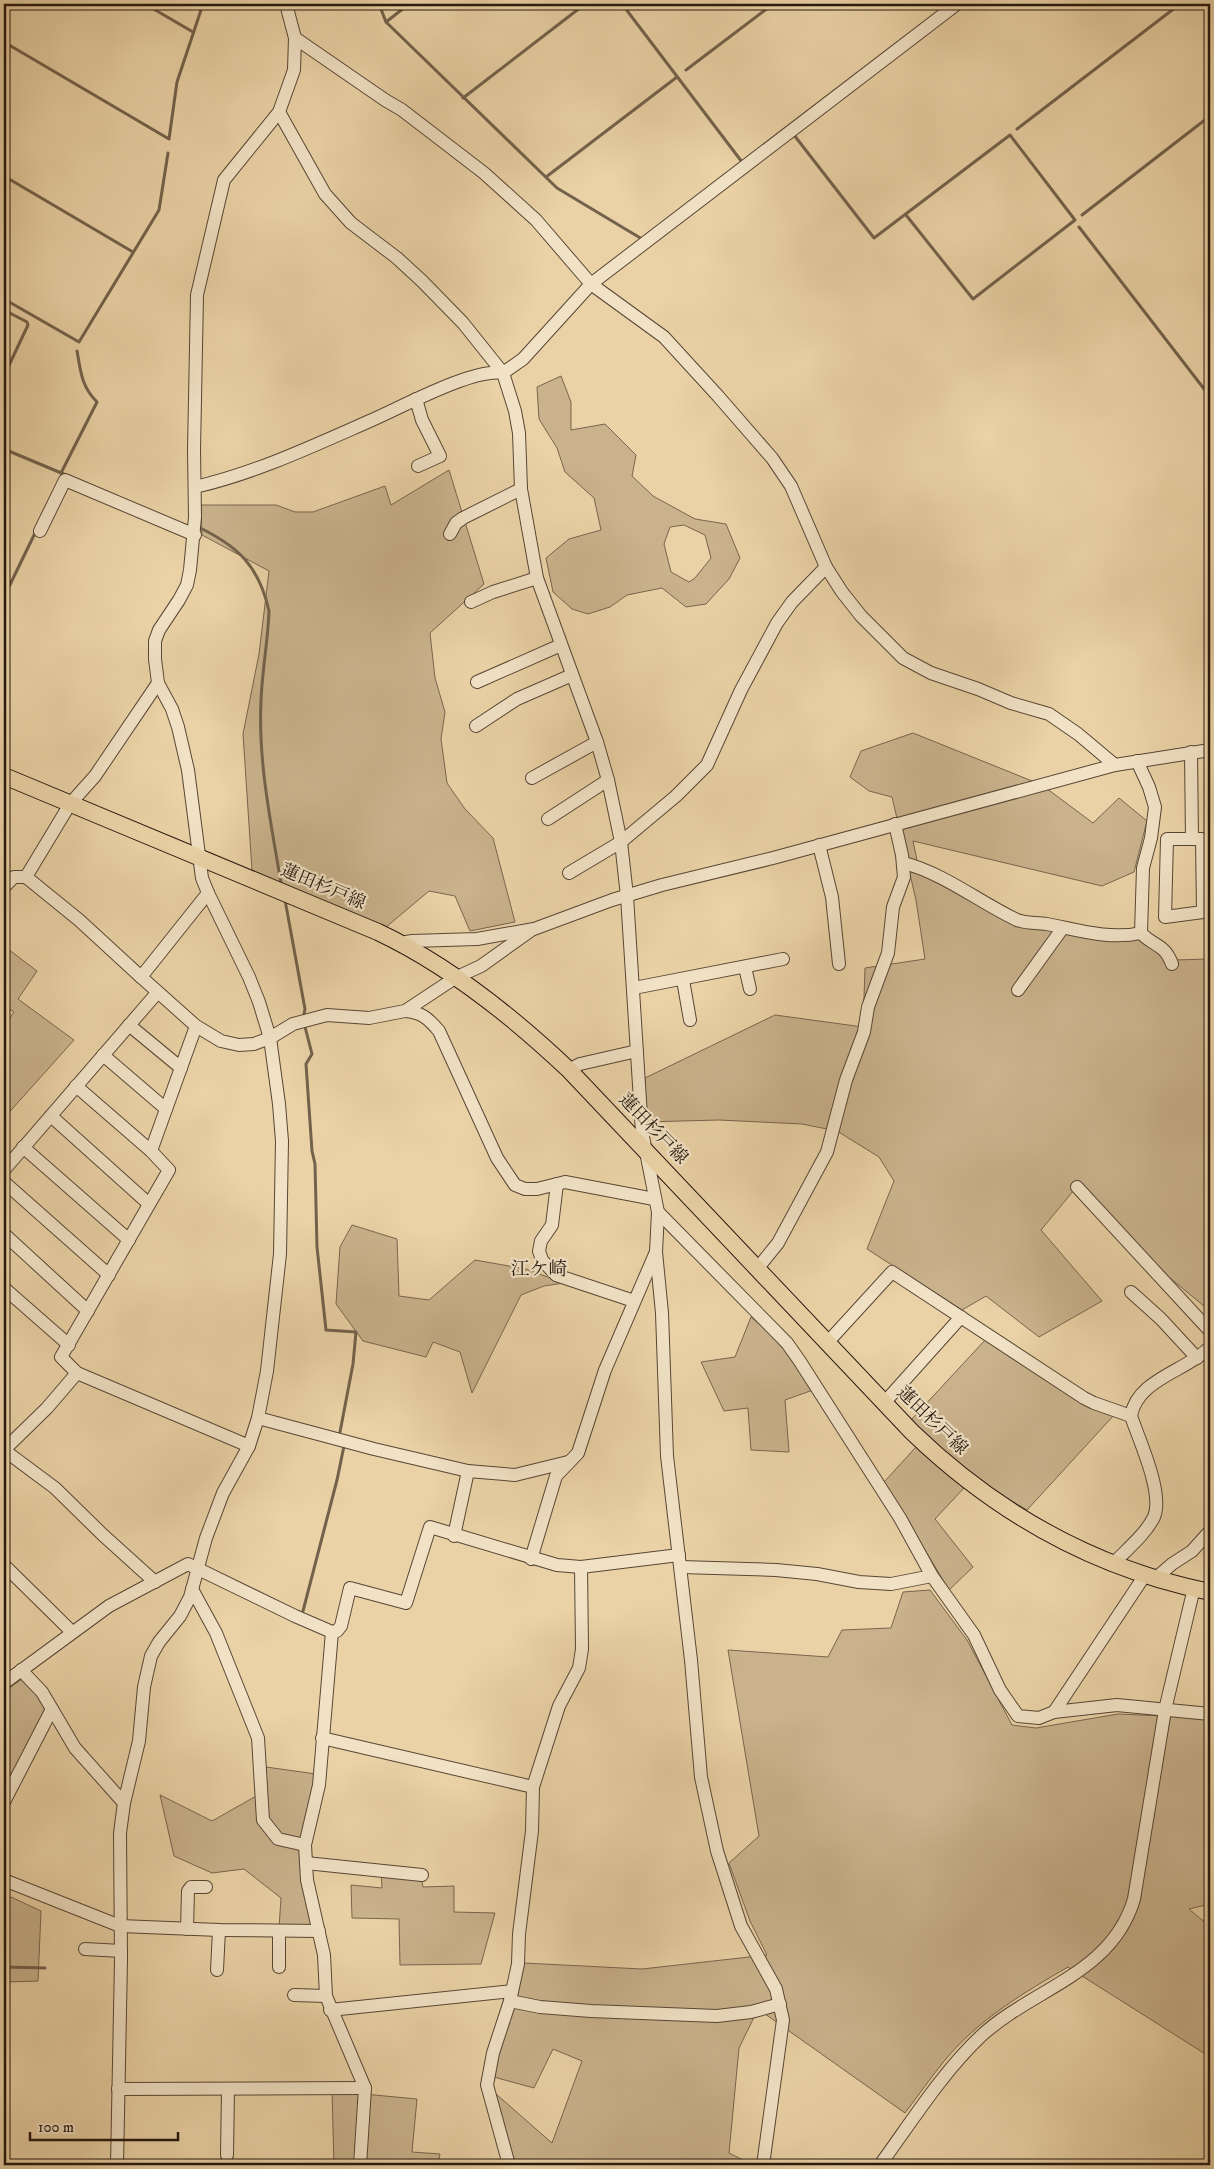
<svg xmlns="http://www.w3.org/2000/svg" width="1214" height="2169" font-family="'IM FELL DW Pica','Noto Serif JP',serif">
<rect width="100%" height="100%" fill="#ead2a6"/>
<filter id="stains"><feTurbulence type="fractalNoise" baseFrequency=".004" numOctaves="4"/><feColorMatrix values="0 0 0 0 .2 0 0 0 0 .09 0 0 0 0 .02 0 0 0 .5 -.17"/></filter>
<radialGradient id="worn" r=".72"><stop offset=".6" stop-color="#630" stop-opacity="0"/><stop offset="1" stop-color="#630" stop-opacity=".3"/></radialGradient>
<g fill="#c9b28c" stroke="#78654e" fill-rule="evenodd">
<path d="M561,376L571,402V430L605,424L636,455L632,476L653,496L695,519L726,524L740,558L729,579L706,604L686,607L662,588L627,595L610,607L588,614L572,609L553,592L546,558L569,539L601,530L594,498L565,472L557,448L539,419L537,387ZM684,525L705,535L711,558L695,578L689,582L671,572L664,544L670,527Z"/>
<polygon points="449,470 484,584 430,633 435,678 445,712 441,739 447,783 465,809 493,838 515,922 470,931 455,896 429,891 385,928 252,870 243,734 259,654 269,571 202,535 201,505 276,505 295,512 313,512 385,486 391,505"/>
<polygon points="913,733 1042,785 1093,823 1119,798 1147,821 1134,872 1102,886 913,841 920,874 1065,933 1143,934 1174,960 1210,959 1210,1311 1170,1278 1079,1184 1041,1230 1102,1301 1039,1337 986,1296 962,1310 867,1249 894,1181 879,1157 837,1131 802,1124 719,1120 644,1122 645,1078 775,1015 863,1027 865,968 925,959 916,900 892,797 869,791 850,777 861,751"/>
<polygon points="4,946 37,971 18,999 74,1040 4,1118 4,1026 14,1012 4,1005"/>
<polygon points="352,1225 397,1239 399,1296 429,1300 475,1260 526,1269 564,1283 544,1286 521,1295 472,1393 460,1352 433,1342 426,1357 363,1341 336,1304 340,1247"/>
<polygon points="751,1317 784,1346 813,1390 785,1400 789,1452 751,1450 748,1408 724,1411 701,1362 735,1357"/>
<polygon points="986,1339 1115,1414 1027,1510 979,1482 910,1421"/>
<polygon points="916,1447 964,1488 935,1519 973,1567 949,1590 884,1482"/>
<path d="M930,1590L967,1640L1012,1725L1036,1728L1118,1714L1210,1718V1904L1189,1909L1202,1920L1210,1922V2057L1068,1967C1023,1993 978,2020 945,2060C931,2077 918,2096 905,2113L758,2009L739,2048L729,2153L753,2165H514L496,2094L552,2143L582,2061L553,2049L534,2088L490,2076L524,1963L642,1969L767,1955L750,1921L729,1863L759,1836L728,1650L828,1657L842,1630L891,1628L903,1592Z"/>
<polygon points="23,1678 50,1709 4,1796 4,1692"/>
<polygon points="266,1767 316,1774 303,1839 313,1928 279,1928 281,1898 244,1869 212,1873 174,1856 160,1795 212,1821 258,1795"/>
<polygon points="381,1872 421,1875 423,1887 454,1886 454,1912 495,1913 481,1964 400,1965 399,1919 352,1918 351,1885 382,1888"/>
<polygon points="11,1897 41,1911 38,1981 4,1982 4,1903"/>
<polygon points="332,2091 417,2099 412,2152 440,2154 438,2165 334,2165"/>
</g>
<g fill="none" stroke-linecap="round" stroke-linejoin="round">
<g stroke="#73624b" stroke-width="3">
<polyline points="145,4 193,32"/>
<polyline points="379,4 386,22 557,188 642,239"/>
<polyline points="622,4 742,162"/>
<polyline points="386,22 409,4"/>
<polyline points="4,42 169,139 177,82 203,4"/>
<polyline points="686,70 773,4"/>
<polyline points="463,98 585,4"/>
<polyline points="1017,129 1180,4"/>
<polyline points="792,137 794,135 874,238 1010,135 1075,220 973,299 906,215"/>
<polyline points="4,176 133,252"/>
<polyline points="546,177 677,77"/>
<polyline points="1082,215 1210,116"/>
<polyline points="1079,227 1208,394"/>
<polyline points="4,299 79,342 159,210 168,153"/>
<polyline points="4,310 27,322 28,325 4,376"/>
<polyline points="4,449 66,475"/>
<path d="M61,473L97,402C81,386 81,372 77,351"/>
<path d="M198,527C238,546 259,566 269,611C268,641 262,671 261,701C258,762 271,823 281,883"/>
<polyline points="4,597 36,531"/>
<polyline points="285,900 305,1009 304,1014"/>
<polyline points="304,1023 312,1054 306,1064 312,1151 315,1164 317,1247 326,1330 356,1332 353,1364 340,1432"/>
<polyline points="303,1611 337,1480 344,1446"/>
<polyline points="4,1967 45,1968"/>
</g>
<g stroke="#574635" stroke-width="14">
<g id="minor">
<polyline points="295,38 385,100 402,110 484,173 536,220 591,284 664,337 718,396 772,458 791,486 826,567 842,592 861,616 903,658 931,673 978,689 1011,703 1049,714 1078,734 1115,765"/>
<polyline points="279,112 325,194 351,223 397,258 422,281 463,323 503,373 515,411 519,433 521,489 537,578 597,742 608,780 621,842 627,896 642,1132 658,1212 656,1252 662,1313 667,1456 691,1660 701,1777 717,1851 741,1926 776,1989 783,2020 763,2165"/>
<polyline points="416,399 422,420 440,456 418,466"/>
<path d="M195,487C256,473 315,445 372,420C402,407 473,368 503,373L523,359L591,284L957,4"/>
<polyline points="40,531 65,480 195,535"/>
<polyline points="450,534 456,523 463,518 521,489"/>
<polyline points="471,602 493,592 537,578"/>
<polyline points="477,682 561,645"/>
<polyline points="476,726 517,699 572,675"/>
<polyline points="1191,752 1192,839 1202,839 1203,912 1165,917 1167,839 1192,839"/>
<path d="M1137,761L1149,787L1155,807L1151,838L1143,868L1141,933C1154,947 1164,943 1172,964"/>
<polyline points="532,778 597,742"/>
<polyline points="548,819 608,780"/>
<polyline points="819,845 832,897 839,964"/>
<path d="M904,863C945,874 979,902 1017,920C1026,924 1037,922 1047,924C1078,930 1109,940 1141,933"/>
<polyline points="569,873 621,842 676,796 707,765 741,690 777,623 792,602 826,567"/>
<polyline points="26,877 70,804 95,776 158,683"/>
<polyline points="4,887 14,877 26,877 79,920 141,977"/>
<polyline points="208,893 141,977 196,1026 221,1041 239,1045 254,1044 270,1038 293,1024 327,1015 369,1018 405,1011 455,978 481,966 530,931"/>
<polyline points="401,943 412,941 477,939 534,929 612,900 662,885 773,858 1115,765 1210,750"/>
<polyline points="745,967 750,989"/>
<polyline points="683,980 690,1020"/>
<polyline points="634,988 783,959"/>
<polyline points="1018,990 1062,929"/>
<path d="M405,1011C421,1012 428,1018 439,1031L497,1158L515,1185L525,1189H537L565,1182L654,1199"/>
<polyline points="129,1025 181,1068"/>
<polyline points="103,1055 166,1109"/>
<polyline points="569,1070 580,1064 637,1051"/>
<polyline points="76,1086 151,1151 169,1170 61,1357 77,1373 249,1446"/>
<polyline points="51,1116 149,1204"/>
<polyline points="23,1147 129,1240"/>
<polyline points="151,1151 196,1026"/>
<polyline points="4,1170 157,993"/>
<polyline points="4,1182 109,1275"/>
<polyline points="557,1184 552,1225 541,1241 539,1251 542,1260 556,1275 634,1301"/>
<polyline points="1077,1187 1210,1331"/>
<polyline points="658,1212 787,1343 799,1360 900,1518 932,1576 974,1635 1000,1690 1018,1716 1039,1718 1054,1712 1117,1705 1210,1714"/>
<polyline points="4,1234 88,1311"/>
<polyline points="757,1269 778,1243 827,1152 846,1080 864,1032 868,1007 888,953 893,907 904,877 902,855 895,824"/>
<polyline points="4,1288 69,1345"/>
<polyline points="1131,1292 1161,1319 1197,1358"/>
<polyline points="827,1343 892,1272 1084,1398 1094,1403 1131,1416"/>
<polyline points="884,1403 961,1317"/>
<polyline points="258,1418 374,1449 468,1471 515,1475 568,1462"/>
<polyline points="4,1450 55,1488 103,1535 155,1582"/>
<polyline points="4,1450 47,1408 77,1373"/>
<polyline points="454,1536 468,1471"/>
<polyline points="531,1559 556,1476 578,1453 605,1370 655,1254"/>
<path d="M1113,1564C1126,1550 1145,1535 1154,1517C1164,1493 1139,1440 1131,1416C1137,1379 1187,1371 1210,1347"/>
<polyline points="4,1565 72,1632"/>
<polyline points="681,1567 776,1570 817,1574 859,1582 891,1584 932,1576"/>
<polyline points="1156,1578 1172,1564 1192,1551 1210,1531"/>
<polyline points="192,1589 216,1633 258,1738 263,1820 278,1839 305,1845"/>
<polyline points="332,1632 319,1785 305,1845 307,1880 324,1955 326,1996 365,2088 360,2165"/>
<polyline points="21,1670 42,1692 75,1748 124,1803"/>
<polyline points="4,1683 109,1606 188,1564 295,1616 332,1632 337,1631 341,1626 350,1588 406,1603 430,1527 557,1565 581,1567 679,1555"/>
<polyline points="1054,1712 1145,1575"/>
<polyline points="322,1738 533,1787"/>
<polyline points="4,1802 52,1709"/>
<polyline points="306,1863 422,1875"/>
<polyline points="4,1880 120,1926 219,1930 319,1931"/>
<polyline points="187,1929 188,1891 191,1887 206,1887"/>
<polyline points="85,1949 121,1951"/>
<polyline points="279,1967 279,1931"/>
<polyline points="217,1970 219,1930"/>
<polyline points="294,1995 326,1996"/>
<polyline points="510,2001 540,2007 591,2011 717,2016 751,2012 780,2004"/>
<polyline points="330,2010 512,1991"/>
<polyline points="118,2089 365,2088"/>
<polyline points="227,2155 228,2089"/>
<polyline points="117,2165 121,1960 120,1833 124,1803 139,1741 144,1687 151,1656 159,1642 180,1616 190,1597 206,1538 223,1493 249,1446 258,1418 267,1371 280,1254 282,1141 279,1104 270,1038 259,1002 249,977 208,893 202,878 188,770 178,727 172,709 158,683 155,659 155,641 159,630 179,600 187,585 190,570 195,517 194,450 197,295 224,180 279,112 294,70 295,38 286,4"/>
<polyline points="509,2165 487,2085 493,2053 510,2001 518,1964 519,1934 532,1831 533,1787 559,1706 579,1668 582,1649 581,1567"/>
<path d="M880,2165C912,2121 942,2073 981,2036C1033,1988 1112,1974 1134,1899L1165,1710L1194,1588"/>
</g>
</g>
<g stroke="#26180f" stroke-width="18">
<path id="major" d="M4,776L378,932C448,965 513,1017 569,1070L912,1432C996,1513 1096,1569 1210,1592"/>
</g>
<use href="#minor" stroke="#f1e2c5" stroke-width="12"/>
<use href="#major" stroke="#ead2a6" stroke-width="16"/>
</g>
<g text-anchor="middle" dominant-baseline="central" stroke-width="4.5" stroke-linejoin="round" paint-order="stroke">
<g font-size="18" fill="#26180f" stroke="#f1e2c5">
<text transform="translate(323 887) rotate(23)">蓮田杉戸線</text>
<text transform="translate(653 1129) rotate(46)">蓮田杉戸線</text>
<text transform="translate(932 1421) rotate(44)">蓮田杉戸線</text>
</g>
<g font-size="19" fill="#26180f" stroke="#f1e2c5">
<text x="539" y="1269">江ケ崎</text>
</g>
</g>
<rect width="1214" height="2169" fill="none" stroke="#ead2a6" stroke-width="20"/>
<rect x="5" y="5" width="1204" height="2159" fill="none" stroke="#26180f" stroke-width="2.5"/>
<rect x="10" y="10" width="1194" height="2149" fill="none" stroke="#26180f"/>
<path d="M30 2132v8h148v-8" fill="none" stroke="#26180f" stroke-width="2.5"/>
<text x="38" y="2132" font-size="15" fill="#26180f" stroke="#f1e2c5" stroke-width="4" paint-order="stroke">100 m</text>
<rect width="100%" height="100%" filter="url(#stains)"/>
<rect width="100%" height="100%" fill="url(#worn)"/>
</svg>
